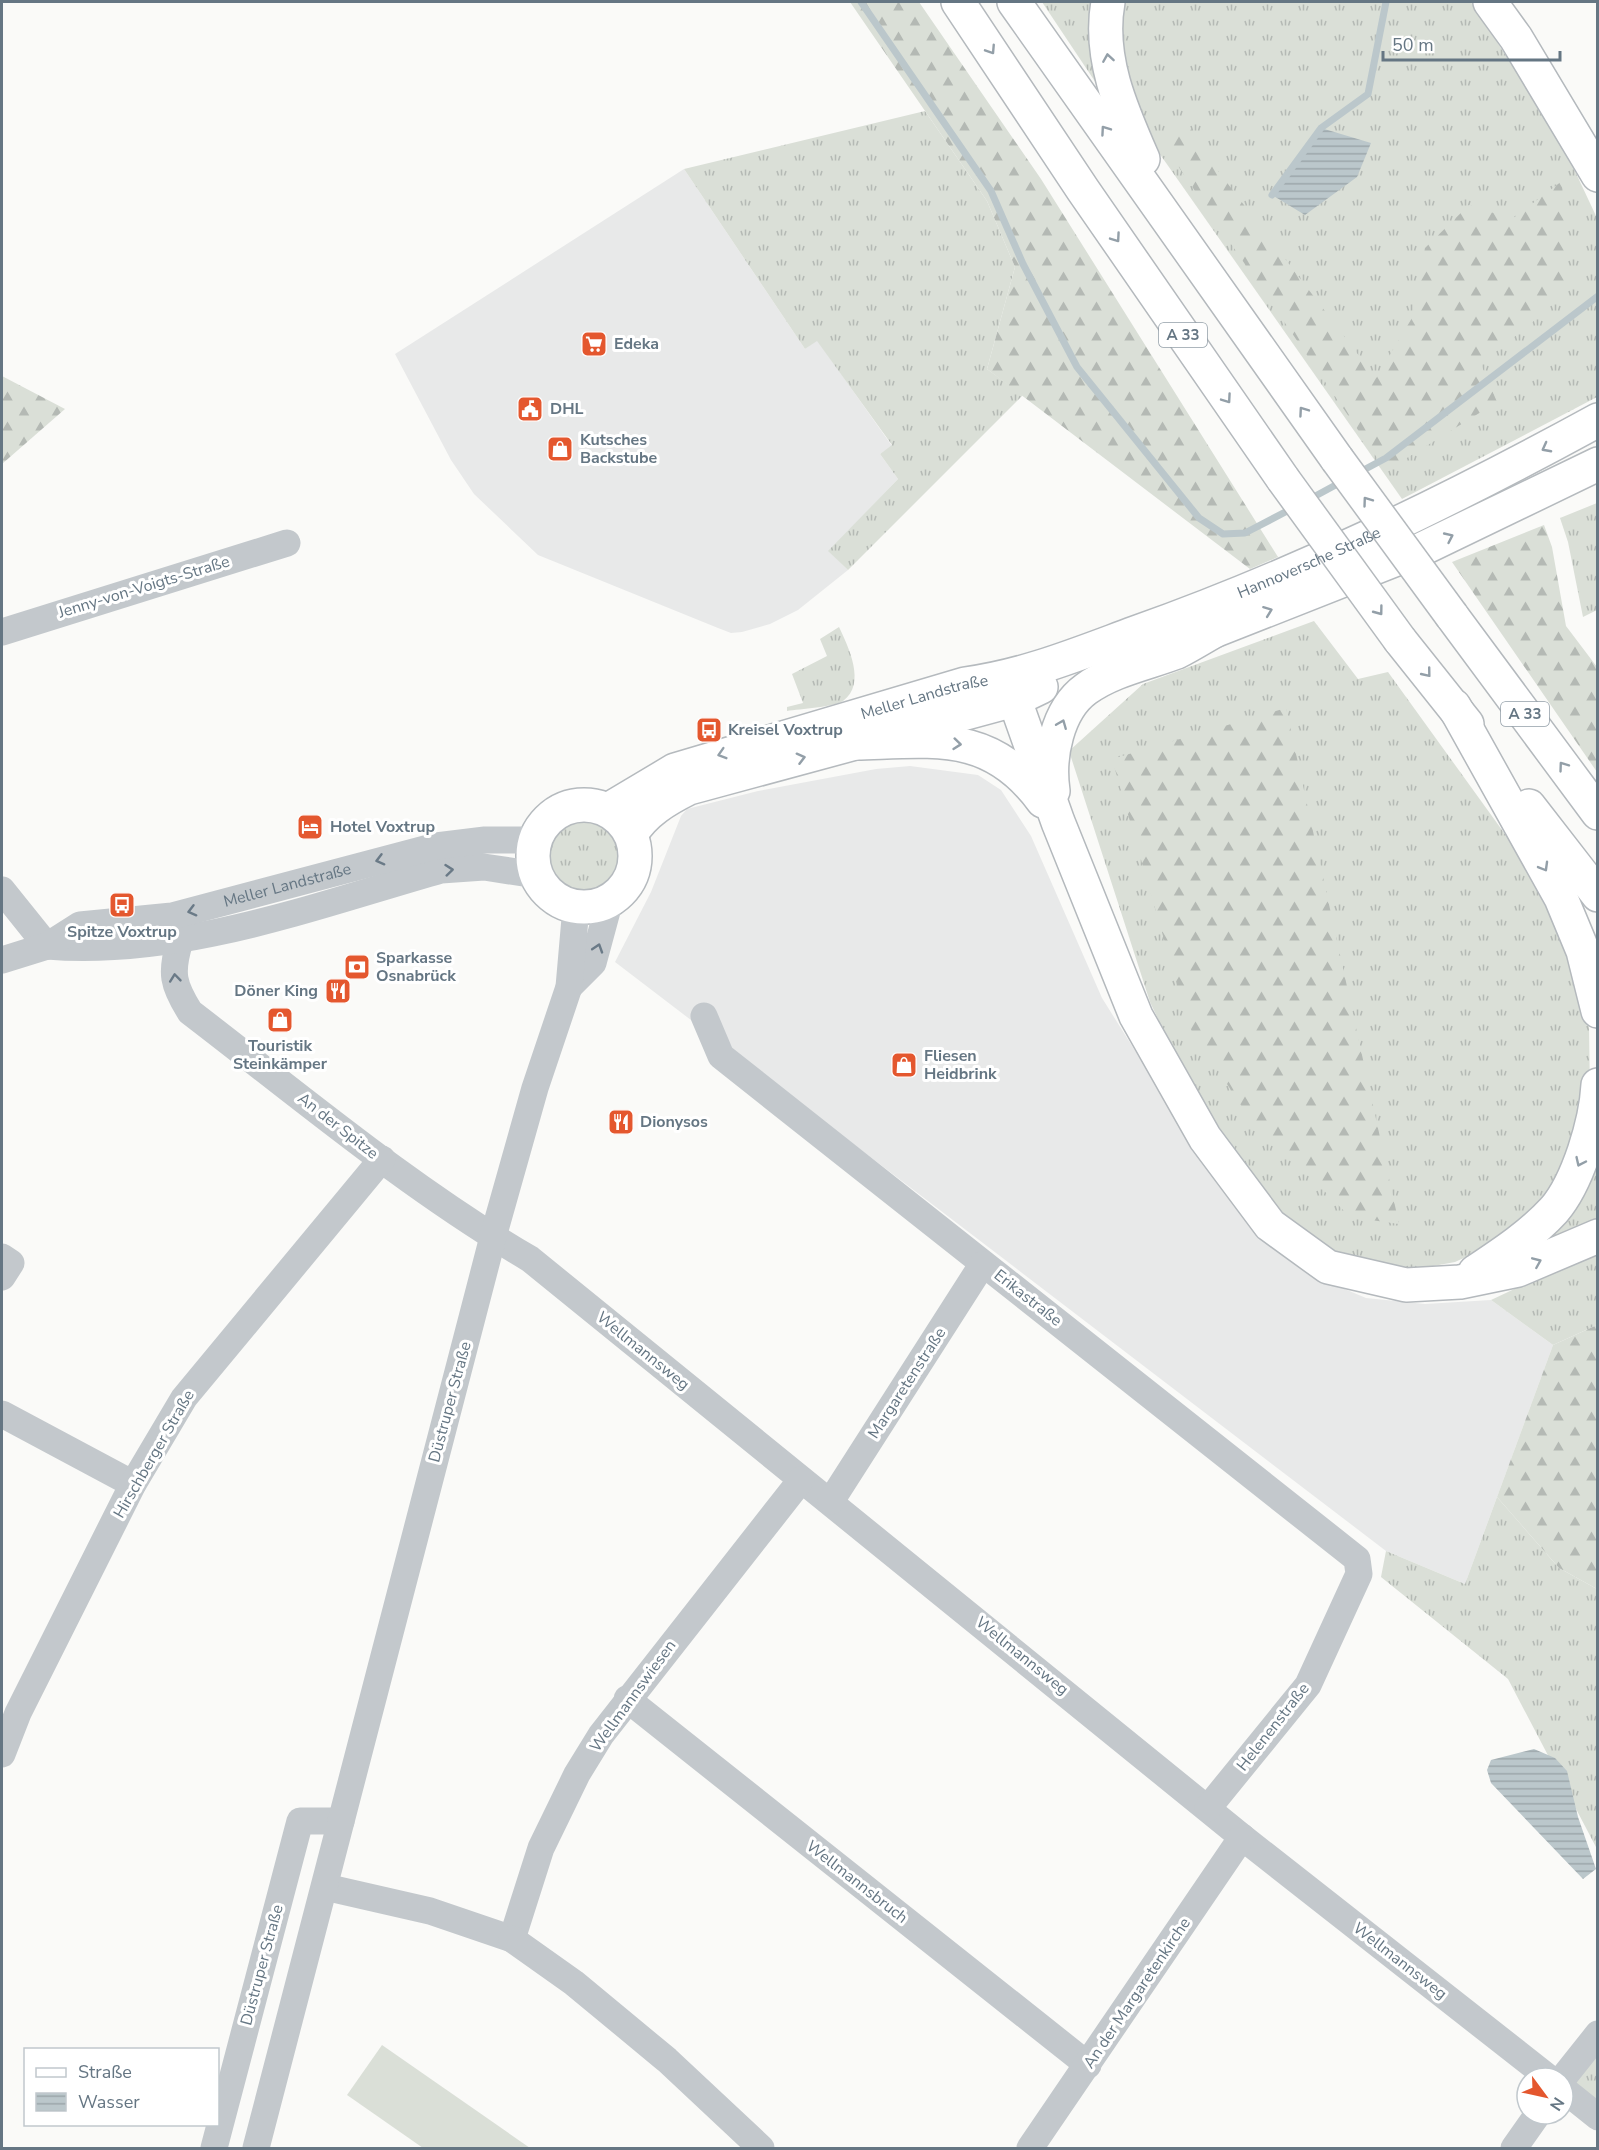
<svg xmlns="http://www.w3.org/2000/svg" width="1599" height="2150" font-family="'Nunito Sans',sans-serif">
<defs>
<pattern id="grass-tufts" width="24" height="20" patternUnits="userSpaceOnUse" patternTransform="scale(1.5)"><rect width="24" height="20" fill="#dadfd7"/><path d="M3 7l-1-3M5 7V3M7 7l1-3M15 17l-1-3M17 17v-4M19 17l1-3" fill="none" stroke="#b4b9b4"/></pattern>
<pattern id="forest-firs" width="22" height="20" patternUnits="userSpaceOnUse" patternTransform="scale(1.5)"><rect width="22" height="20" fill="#dadfd7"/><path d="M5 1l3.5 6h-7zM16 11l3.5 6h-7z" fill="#b4b9b4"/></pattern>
<pattern id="water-rules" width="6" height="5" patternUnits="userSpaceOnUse" patternTransform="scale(1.5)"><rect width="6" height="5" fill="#bbc7cb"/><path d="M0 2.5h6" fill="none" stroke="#9ca6aa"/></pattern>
</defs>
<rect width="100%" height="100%" fill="#fafaf8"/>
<g fill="#e8e9e9">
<polygon points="684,169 805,349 817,340 892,446 880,454 898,479 829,551 848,570 798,610 770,624 742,632 731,633 718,628 538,555 474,494 451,460 395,354"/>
<polygon points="910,766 978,775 1001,790 1031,836 1102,998 1201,1156 1260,1234 1309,1274 1366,1298 1425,1304 1491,1300 1553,1345 1465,1584 1386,1551 615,962 651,892 681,816 687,809 758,791 876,769"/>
</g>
<g fill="url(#grass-tufts)">
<polygon points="1042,2 1093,2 1100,89"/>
<polygon points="1117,2 1471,2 1559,137 1597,218 1597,397 1402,499 1131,113"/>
<polygon points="925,111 987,201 1015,267 987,369 1023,395 848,570 828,551 898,479 880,454 892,445 817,341 805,349 684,169"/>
<polygon points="1597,503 1597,610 1583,617 1568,542 1560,518"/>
<polygon points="1314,621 1358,679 1388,672 1533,873 1567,944 1589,1027 1590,1095 1548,1203 1507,1238 1455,1262 1412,1270 1365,1266 1321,1246 1294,1226 1249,1176 1177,1059 1150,1002 1069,751 1143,684"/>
<path d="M839,627C848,646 867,684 843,701C834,707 800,709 787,711V707L803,703L792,674L827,656L820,639Z"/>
<circle cx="584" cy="856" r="34"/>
<polygon points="1597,1085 1597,1236 1510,1249 1555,1209"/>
<polygon points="1597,1250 1597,1325 1553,1345 1491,1300"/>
<polygon points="1497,1497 1559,1568 1597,1589 1597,1849 1508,1679 1381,1577 1386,1551 1465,1584"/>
<polygon points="1597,2034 1597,2117 1563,2089"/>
</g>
<g fill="url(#forest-firs)">
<polygon points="850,2 919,2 1041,179 1278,557 1250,569 987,369 1015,267 987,201"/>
<polygon points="1190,127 1215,167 1376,378 1412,318 1425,248 1469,205 1512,219 1562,181 1567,285 1529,326 1480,362 1497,402 1386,471 1163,144"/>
<polygon points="2,376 65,409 2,464"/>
<polygon points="1544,525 1552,547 1566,626 1597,667 1597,772 1452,562"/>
<polygon points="1286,708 1399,1224 1350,1217 1244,1110 1189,1026 1112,759"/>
<polygon points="1597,1325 1597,1589 1559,1568 1497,1497 1553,1345"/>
</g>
<polygon fill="#dadfd7" points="382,2045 530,2148 423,2148 347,2095"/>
<g fill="url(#water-rules)">
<polygon points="1321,128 1371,143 1357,177 1305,215 1272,195"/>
<polygon points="1534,1749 1555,1758 1567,1771 1578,1817 1596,1869 1583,1879 1491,1783 1487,1770 1491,1760"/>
</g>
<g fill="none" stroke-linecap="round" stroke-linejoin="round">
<g stroke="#bbc7cb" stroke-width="7">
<polyline points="861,2 991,191 1023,264 1077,367 1199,518 1223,534 1245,533 1293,508"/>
<polyline points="1272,195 1321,128 1368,94 1386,2"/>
<polyline points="1358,473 1386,458 1598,296"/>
<polyline points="1308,500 1343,481"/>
</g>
<g stroke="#b5babe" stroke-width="36">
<g id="major">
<polyline points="1186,636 1214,631 1422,549 1598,464"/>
<circle cx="584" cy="856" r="51"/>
<path id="s2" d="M608,810L675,770L965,684C1025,676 1078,654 1135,633C1296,576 1448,502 1598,420"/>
<path d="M631,834C645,812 665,800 689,788L1014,700L1041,687"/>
</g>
</g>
<g stroke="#b4b9bd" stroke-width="36">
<g id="highway">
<polyline points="958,2 1083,190 1283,479"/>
<polyline points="1014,2 1337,459"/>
<path d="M1108,2C1098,57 1121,109 1143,159"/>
<polyline points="1490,2 1516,38 1598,175"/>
<polyline points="1452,616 1598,813"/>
<polyline points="1400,640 1467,724"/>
<polyline points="1007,678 1058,822 1136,1016 1205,1138 1270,1225 1328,1267 1406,1285 1460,1282 1518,1270 1598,1236"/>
<polyline points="1454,706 1561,898 1583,951 1598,1011"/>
<path d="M856,743C935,741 991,730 1043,801"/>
<path d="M1053,791C1048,757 1057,710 1086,689C1112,670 1148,663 1177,652C1189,646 1202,638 1214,631"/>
<polyline points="1529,806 1598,895"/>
<path d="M1475,1272C1502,1254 1531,1235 1554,1210C1578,1182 1596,1122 1598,1085"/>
</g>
</g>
<g stroke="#c3c8cc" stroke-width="27">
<polyline points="2,632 287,543"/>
<polyline points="2,890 47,946"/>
<path d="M180,941C170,973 173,985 190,1012C301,1097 409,1188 530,1259L1242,1837L1549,2078"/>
<path d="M47,946C180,957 314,906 441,870L484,867L536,875"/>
<path id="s1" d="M2,960L47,946L80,925L172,916L436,846L485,840H534"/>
<polyline points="569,987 593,963 610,900"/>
<polyline points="704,1016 721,1056 1357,1559 1359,1574 1308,1685 1208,1808"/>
<polyline points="2,1257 11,1263 2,1277"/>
<polyline points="2,1414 133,1484"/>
<polyline points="831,1501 982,1265"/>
<polyline points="627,1699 1088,2065"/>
<polyline points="2,1754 18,1713 133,1484 184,1398 382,1159"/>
<polyline points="325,1887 430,1911 512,1939 541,1848 577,1774 601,1735 801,1480"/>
<polyline points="512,1939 574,1983 667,2060 761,2148"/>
<polyline points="1563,2078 1598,2034"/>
<polyline points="1563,2089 1598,2117"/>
<polyline points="214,2148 300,1821 341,1821"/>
<polyline points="256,2148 493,1237 535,1088 569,987 576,907"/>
<polyline points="1030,2148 1242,1837"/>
<polyline points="1514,2148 1538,2114"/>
</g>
<use href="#major" stroke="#fff" stroke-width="33"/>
<use href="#highway" stroke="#fff" stroke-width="33"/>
<g stroke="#b4b9bd" stroke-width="36" stroke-linecap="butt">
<g id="highway-bridge">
<polyline points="1337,459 1452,616"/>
<polyline points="1283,479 1400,640"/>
</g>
</g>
<use href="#highway-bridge" stroke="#fff" stroke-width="33"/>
</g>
<defs><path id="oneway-chevron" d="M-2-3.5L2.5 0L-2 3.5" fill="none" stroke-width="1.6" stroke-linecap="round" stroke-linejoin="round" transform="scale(1.5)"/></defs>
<g stroke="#939fa8">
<use href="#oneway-chevron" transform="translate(991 50) rotate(57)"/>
<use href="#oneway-chevron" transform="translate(1108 58) rotate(-99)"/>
<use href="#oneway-chevron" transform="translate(1105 130) rotate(-125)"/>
<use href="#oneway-chevron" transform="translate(1116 238) rotate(55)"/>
<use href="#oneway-chevron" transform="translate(1227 399) rotate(55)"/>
<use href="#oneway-chevron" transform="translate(1303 411) rotate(-125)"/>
<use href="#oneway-chevron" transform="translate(1546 448) rotate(152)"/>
<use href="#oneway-chevron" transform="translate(1367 501) rotate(-126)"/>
<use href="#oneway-chevron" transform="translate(1449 537) rotate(-25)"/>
<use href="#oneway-chevron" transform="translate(1268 611) rotate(-21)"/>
<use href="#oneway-chevron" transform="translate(1379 611) rotate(53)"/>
<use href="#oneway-chevron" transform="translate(1427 673) rotate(51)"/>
<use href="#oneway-chevron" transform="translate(1062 724) rotate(-68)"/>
<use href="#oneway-chevron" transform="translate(957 744) rotate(6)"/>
<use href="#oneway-chevron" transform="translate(722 754) rotate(163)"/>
<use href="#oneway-chevron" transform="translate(801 758) rotate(-15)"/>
<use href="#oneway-chevron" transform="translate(1563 766) rotate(-126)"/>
<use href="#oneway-chevron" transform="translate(1544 867) rotate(60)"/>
<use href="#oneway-chevron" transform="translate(1580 1162) rotate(115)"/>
<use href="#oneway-chevron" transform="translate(1537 1262) rotate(-23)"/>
</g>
<g stroke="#6a7a87">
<use href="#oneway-chevron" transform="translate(380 860) rotate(165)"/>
<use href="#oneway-chevron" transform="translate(449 870) rotate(-6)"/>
<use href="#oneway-chevron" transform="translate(192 911) rotate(165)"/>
<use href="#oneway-chevron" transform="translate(598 948) rotate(-72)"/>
<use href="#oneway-chevron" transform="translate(175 978) rotate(-96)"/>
</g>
<defs>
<g id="supermarket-square" transform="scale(1.35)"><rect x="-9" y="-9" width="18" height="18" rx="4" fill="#e4572e" stroke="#fff"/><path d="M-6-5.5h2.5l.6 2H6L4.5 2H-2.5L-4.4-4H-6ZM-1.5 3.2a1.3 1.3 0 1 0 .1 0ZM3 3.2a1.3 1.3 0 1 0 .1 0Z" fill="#fff"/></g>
<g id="civic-square" transform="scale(1.35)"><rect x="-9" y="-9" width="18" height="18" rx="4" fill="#e4572e" stroke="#fff"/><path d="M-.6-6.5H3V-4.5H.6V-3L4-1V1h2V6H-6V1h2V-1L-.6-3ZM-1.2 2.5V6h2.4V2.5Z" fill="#fff"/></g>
<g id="shop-square" transform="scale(1.35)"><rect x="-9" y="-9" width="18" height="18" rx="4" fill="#e4572e" stroke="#fff"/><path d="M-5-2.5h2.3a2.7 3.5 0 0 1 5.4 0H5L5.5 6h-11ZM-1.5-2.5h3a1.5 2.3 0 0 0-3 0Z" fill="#fff"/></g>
<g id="bus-square" transform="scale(1.35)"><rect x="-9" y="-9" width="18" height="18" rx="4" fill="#e4572e" stroke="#fff"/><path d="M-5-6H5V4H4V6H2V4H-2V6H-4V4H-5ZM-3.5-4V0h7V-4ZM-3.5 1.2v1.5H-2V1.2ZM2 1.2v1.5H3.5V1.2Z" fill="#fff"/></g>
<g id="hotel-square" transform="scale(1.35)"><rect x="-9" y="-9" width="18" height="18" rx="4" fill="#e4572e" stroke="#fff"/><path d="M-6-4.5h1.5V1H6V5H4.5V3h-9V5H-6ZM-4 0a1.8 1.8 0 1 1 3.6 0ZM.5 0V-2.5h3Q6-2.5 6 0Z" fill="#fff"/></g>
<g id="bank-square" transform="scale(1.35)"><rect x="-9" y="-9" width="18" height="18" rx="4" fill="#e4572e" stroke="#fff"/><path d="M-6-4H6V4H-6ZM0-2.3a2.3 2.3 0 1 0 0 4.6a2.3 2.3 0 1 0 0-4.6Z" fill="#fff"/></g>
<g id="restaurant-square" transform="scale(1.35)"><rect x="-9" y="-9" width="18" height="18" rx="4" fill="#e4572e" stroke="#fff"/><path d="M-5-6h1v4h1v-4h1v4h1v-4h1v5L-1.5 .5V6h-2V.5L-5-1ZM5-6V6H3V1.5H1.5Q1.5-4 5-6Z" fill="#fff"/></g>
</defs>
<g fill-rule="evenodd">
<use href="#supermarket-square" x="594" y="344"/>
<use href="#civic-square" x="530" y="409"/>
<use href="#shop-square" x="560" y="449"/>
<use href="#bus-square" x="709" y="730"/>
<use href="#hotel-square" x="310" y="827"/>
<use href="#bus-square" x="122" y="905"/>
<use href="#bank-square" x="357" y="967"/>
<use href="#restaurant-square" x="338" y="991"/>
<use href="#shop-square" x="280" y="1020"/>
<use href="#shop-square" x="904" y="1065"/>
<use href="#restaurant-square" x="621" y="1122"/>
</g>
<g text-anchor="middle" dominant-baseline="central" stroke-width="6" stroke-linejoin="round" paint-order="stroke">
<g fill="#fff" stroke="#939fa8" stroke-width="1.5">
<rect x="1159" y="323" width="48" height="24" rx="4.5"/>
<rect x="1501" y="702" width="48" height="24" rx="4.5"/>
</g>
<g font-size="15" font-weight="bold" fill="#657683">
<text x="1183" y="335">A 33</text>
<text x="1525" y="714">A 33</text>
</g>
<g font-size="16" font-weight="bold" fill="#657683" stroke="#fff" text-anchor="start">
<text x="614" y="344">Edeka</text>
<text x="550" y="409">DHL</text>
<text x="580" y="440">Kutsches<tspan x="580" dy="18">Backstube</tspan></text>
<text x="728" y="730">Kreisel Voxtrup</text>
<text x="330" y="827">Hotel Voxtrup</text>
<text x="122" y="932" text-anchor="middle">Spitze Voxtrup</text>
<text x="376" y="958">Sparkasse<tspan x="376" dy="18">Osnabrück</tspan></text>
<text x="318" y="991" text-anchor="end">Döner King</text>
<text x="280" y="1046" text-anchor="middle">Touristik<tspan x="280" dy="18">Steinkämper</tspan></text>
<text x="924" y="1056">Fliesen<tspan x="924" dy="18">Heidbrink</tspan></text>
<text x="640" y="1122">Dionysos</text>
</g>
<g font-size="16" fill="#657683" stroke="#fff">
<text stroke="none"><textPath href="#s2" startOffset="746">Hannoversche Straße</textPath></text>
<text transform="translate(144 587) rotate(-17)">Jenny-von-Voigts-Straße</text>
<text stroke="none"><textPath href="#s2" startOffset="338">Meller Landstraße</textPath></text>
<text stroke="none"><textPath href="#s1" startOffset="298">Meller Landstraße</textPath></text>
<text transform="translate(338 1126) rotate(38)">An der Spitze</text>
<text transform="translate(1028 1298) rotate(38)">Erikastraße</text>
<text transform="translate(643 1351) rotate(39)">Wellmannsweg</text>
<text transform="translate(907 1383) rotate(-57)">Margaretenstraße</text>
<text transform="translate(450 1402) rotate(-75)">Düstruper Straße</text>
<text transform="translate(154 1454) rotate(-60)">Hirschberger Straße</text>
<text transform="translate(1022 1656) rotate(39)">Wellmannsweg</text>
<text transform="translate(633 1696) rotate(-54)">Wellmannswiesen</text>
<text transform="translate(1273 1727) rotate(-52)">Helenenstraße</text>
<text transform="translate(857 1882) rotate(38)">Wellmannsbruch</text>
<text transform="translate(1400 1961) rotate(38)">Wellmannsweg</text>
<text transform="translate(262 1965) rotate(-75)">Düstruper Straße</text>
<text transform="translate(1137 1993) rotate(-56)">An der Margaretenkirche</text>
</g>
</g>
<rect width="1599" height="2150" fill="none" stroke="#657683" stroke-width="6"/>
<rect x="24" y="2048" width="195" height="78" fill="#ffffff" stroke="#c1c8cd" stroke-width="1.5"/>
<rect x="36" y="2068" width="30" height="9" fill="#ffffff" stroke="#c1c8cd" stroke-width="1.5"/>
<text x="78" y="2078" font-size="18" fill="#657683">Straße</text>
<rect x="36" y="2093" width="30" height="18" fill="url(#water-rules)" stroke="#c1c8cd" stroke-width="1.5"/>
<text x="78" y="2108" font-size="18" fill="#657683">Wasser</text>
<g transform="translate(1545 2096) rotate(123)"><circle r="28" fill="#ffffff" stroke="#c1c8cd" stroke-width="1.5"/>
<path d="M0-4.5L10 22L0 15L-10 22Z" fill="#e4572e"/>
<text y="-9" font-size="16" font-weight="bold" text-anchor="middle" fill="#657683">N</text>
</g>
<path d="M1383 51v9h177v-9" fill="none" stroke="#657683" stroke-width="3"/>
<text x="1392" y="51" font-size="18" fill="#657683" stroke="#ffffff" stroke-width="4.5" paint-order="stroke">50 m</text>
</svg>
